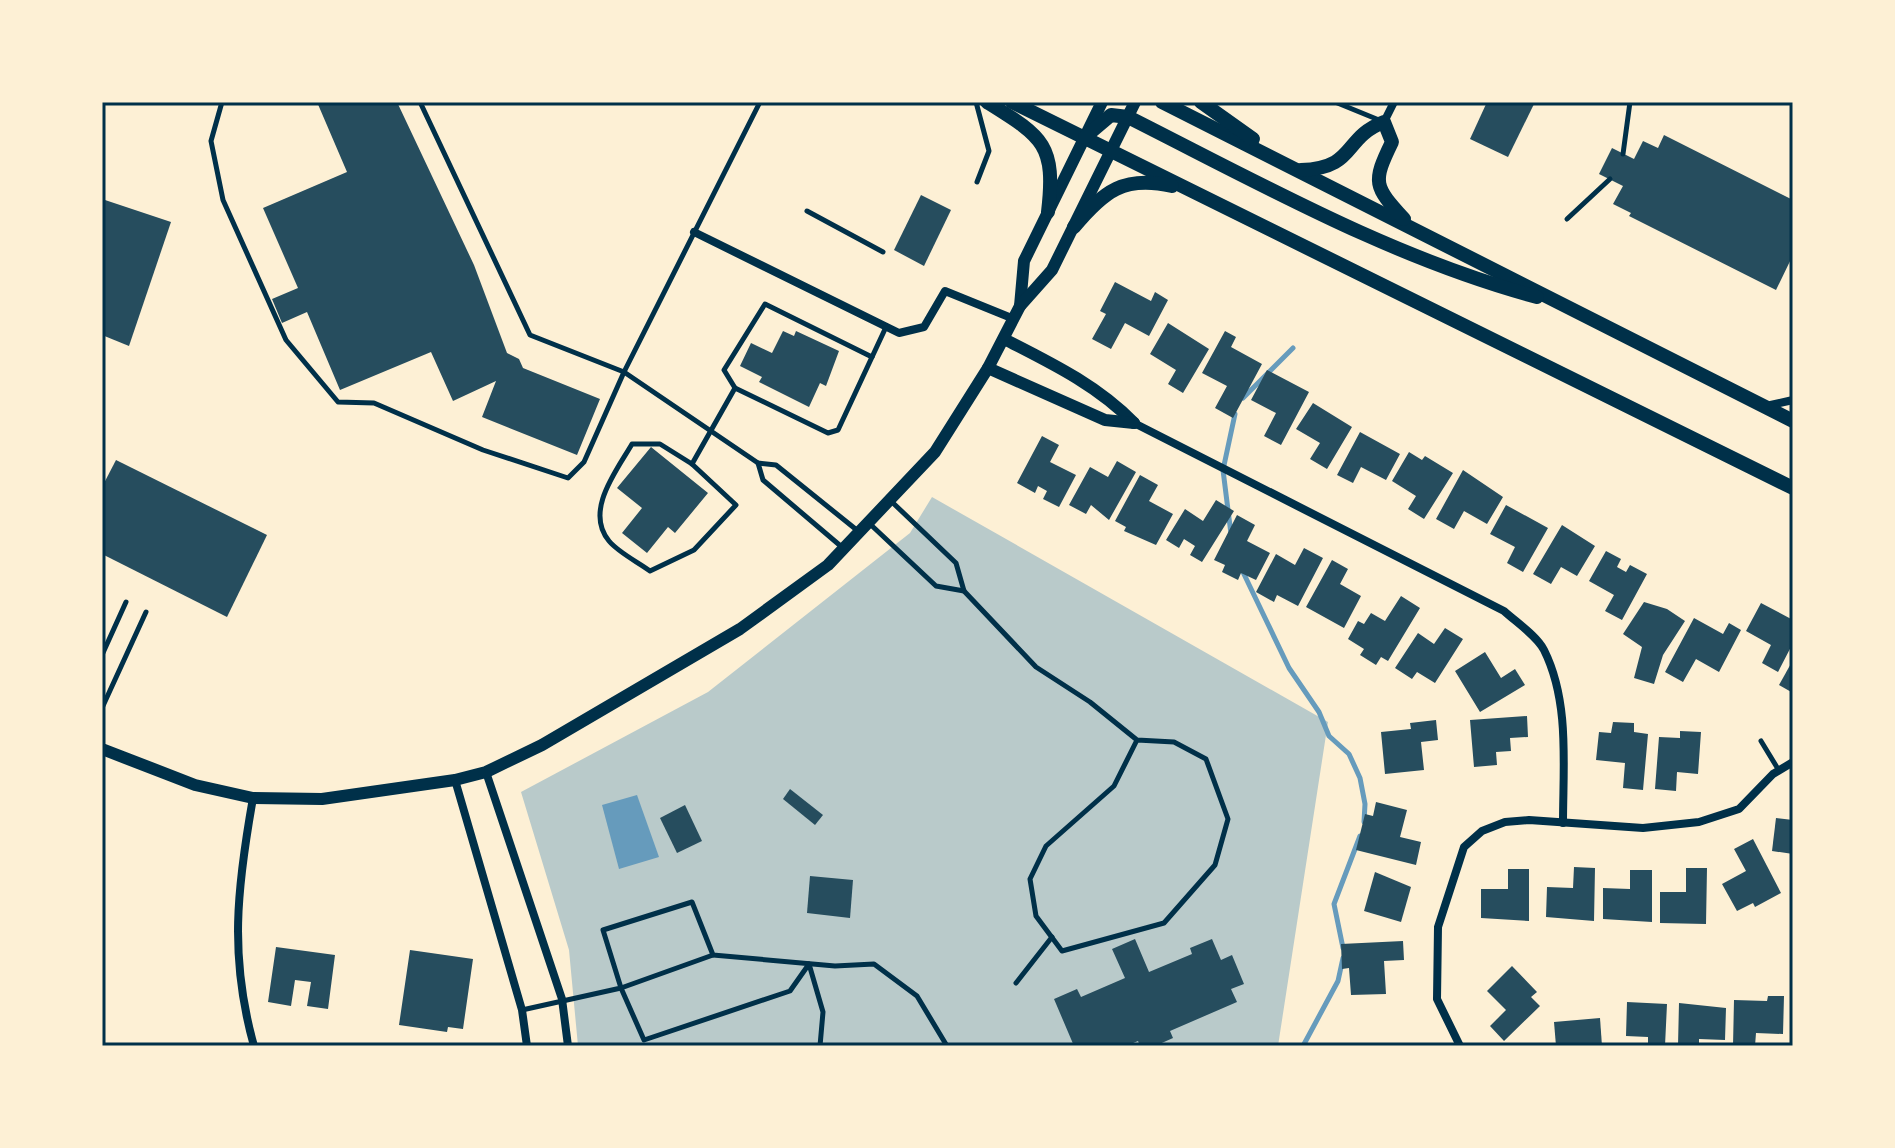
<svg xmlns="http://www.w3.org/2000/svg" width="1895" height="1148" font-family="Manrope,sans-serif">
<rect width="100%" height="100%" fill="#fdf0d5"/>
<polygon fill="#b9caca" points="932,497 1328,722 1278,1046 578,1046 569,950 521,792 708,692 910,533"/>
<polygon fill="#669bbc" points="637,795 659,857 619,869 602,805"/>
<g fill="none" stroke-linecap="round" stroke-linejoin="round">
<g stroke="#669bbc" stroke-width="5">
<polyline points="1243,398 1293,348"/>
<polyline points="1231,534 1223,470 1235,414"/>
<polyline points="1242,570 1289,668 1319,712 1329,736 1349,754 1360,778 1365,804 1364,822"/>
<polyline points="1343,948 1334,904 1360,836"/>
<polyline points="1303,1046 1338,981 1343,958"/>
</g>
</g>
<g fill="#264d5e">
<polygon points="317,102 397,102 474,265 507,353 519,359 523,368 600,399 577,455 482,417 496,381 453,401 431,352 340,390 307,312 282,323 272,299 298,288 263,208 347,172"/>
<polygon points="1487,102 1535,102 1508,157 1470,139"/>
<polygon points="1664,135 1793,200 1793,255 1776,290 1629,216 1631,213 1613,204 1623,186 1599,174 1612,148 1634,159 1643,141 1658,148"/>
<polygon points="921,195 951,210 924,266 894,250"/>
<polygon points="102,199 171,222 129,346 102,335"/>
<polygon points="1115,282 1151,301 1155,292 1168,300 1149,336 1125,323 1111,349 1092,339 1106,314 1100,311"/>
<polygon points="1168,323 1209,349 1183,393 1168,384 1176,370 1150,354"/>
<polygon points="783,331 794,336 796,331 839,351 826,386 820,383 809,407 759,382 762,377 740,366 751,343 772,353"/>
<polygon points="1225,331 1236,337 1231,347 1262,364 1233,418 1215,408 1227,386 1202,373"/>
<polygon points="1267,370 1309,392 1281,445 1264,436 1276,413 1251,400"/>
<polygon points="1313,403 1352,427 1327,469 1310,459 1320,443 1296,429"/>
<polygon points="1360,432 1400,454 1386,480 1361,467 1353,483 1337,475"/>
<polygon points="1042,436 1059,445 1050,462 1076,475 1059,507 1043,499 1047,491 1038,486 1035,493 1017,483"/>
<polygon points="651,447 708,493 675,533 668,527 647,553 622,533 642,508 617,488"/>
<polygon points="1409,452 1422,460 1425,456 1453,473 1424,519 1408,509 1416,496 1392,481"/>
<polygon points="116,460 267,535 227,617 102,554 102,487"/>
<polygon points="1117,461 1136,472 1109,520 1091,505 1086,514 1069,505 1090,467 1108,477"/>
<polygon points="1463,470 1503,497 1487,524 1464,511 1454,529 1436,519"/>
<polygon points="1140,475 1158,485 1149,501 1173,514 1156,545 1124,531 1126,527 1115,521"/>
<polygon points="1216,500 1234,511 1202,562 1190,555 1195,546 1184,539 1179,548 1166,540 1185,509 1203,521"/>
<polygon points="1506,505 1548,528 1523,572 1507,563 1515,547 1490,534"/>
<polygon points="1237,515 1255,525 1247,541 1270,553 1256,580 1241,573 1238,580 1222,572 1225,565 1214,560"/>
<polygon points="1562,525 1595,546 1577,576 1561,567 1551,584 1533,574"/>
<polygon points="1304,548 1323,558 1298,606 1277,595 1274,602 1256,592 1276,554 1295,565"/>
<polygon points="1606,551 1621,559 1617,567 1626,572 1630,565 1647,574 1622,620 1605,611 1614,595 1589,581"/>
<polygon points="1332,560 1348,569 1340,584 1361,596 1344,628 1306,607"/>
<polygon points="1401,596 1420,608 1388,661 1381,657 1376,665 1360,655 1364,649 1348,639 1358,621 1364,624 1371,613 1385,621"/>
<polygon points="1644,602 1667,609 1685,621 1663,655 1654,684 1634,678 1642,647 1623,634"/>
<polygon points="1761,603 1793,620 1793,643 1778,672 1762,663 1771,645 1746,631"/>
<polygon points="1694,618 1723,634 1729,623 1741,630 1719,672 1696,659 1683,682 1665,672"/>
<polygon points="1445,628 1463,639 1435,683 1417,672 1412,679 1395,668 1418,633 1434,644"/>
<polygon points="1485,652 1501,678 1515,669 1525,685 1480,712 1455,671"/>
<polygon points="1793,660 1793,693 1779,685"/>
<polygon points="1527,716 1528,737 1510,738 1511,751 1496,752 1497,765 1474,767 1470,720"/>
<polygon points="1436,720 1438,740 1421,742 1424,770 1385,774 1381,732 1411,729 1410,723"/>
<polygon points="1613,722 1634,723 1634,732 1648,734 1643,790 1623,788 1625,763 1596,760 1599,732 1611,733"/>
<polygon points="1680,731 1701,732 1698,774 1677,772 1676,791 1655,789 1659,737 1680,738"/>
<polygon points="790,789 823,815 815,825 783,799"/>
<polygon points="1376,802 1407,810 1400,837 1421,842 1416,865 1356,850 1365,814 1373,816"/>
<polygon points="685,805 702,841 677,853 660,818"/>
<polygon points="1776,818 1793,820 1793,854 1772,851"/>
<polygon points="1753,839 1781,893 1755,907 1753,903 1737,911 1722,884 1746,871 1734,849"/>
<polygon points="1574,867 1595,868 1594,921 1546,917 1547,887 1573,888"/>
<polygon points="1686,868 1707,868 1706,924 1660,923 1660,892 1686,892"/>
<polygon points="1508,869 1529,869 1529,921 1481,918 1481,889 1508,889"/>
<polygon points="1630,870 1652,870 1652,922 1603,919 1603,888 1630,889"/>
<polygon points="1375,872 1411,887 1401,922 1364,911"/>
<polygon points="810,876 853,880 850,918 807,913"/>
<polygon points="1135,939 1149,972 1192,954 1190,948 1212,939 1221,960 1232,955 1244,984 1231,989 1237,1002 1170,1031 1173,1038 1155,1046 1140,1046 1138,1041 1126,1046 1074,1046 1054,999 1077,989 1081,997 1125,978 1112,949"/>
<polygon points="1403,941 1404,960 1384,961 1386,994 1351,995 1349,968 1342,969 1341,944"/>
<polygon points="276,947 335,955 328,1009 307,1006 311,982 295,980 291,1006 268,1002"/>
<polygon points="410,950 473,959 463,1029 448,1027 447,1032 399,1025"/>
<polygon points="1512,966 1537,992 1531,997 1540,1006 1504,1041 1490,1026 1506,1010 1487,991"/>
<polygon points="1768,996 1784,996 1783,1034 1756,1033 1755,1046 1733,1046 1734,1000 1767,1001"/>
<polygon points="1627,1002 1667,1004 1665,1046 1648,1046 1648,1037 1626,1036"/>
<polygon points="1679,1003 1726,1008 1725,1040 1699,1039 1699,1046 1678,1046"/>
<polygon points="1600,1018 1602,1046 1556,1046 1554,1022"/>
</g>
<g fill="none" stroke-linecap="round" stroke-linejoin="round">
<g stroke="#003049" stroke-width="5">
<polyline points="222,102 211,141 223,200 286,340 338,402 374,403 483,450 568,478 584,462 624,372 758,463 776,465 858,531"/>
<polyline points="420,102 530,335 624,372 760,102"/>
<polyline points="976,102 989,151 977,182"/>
<polyline points="1335,102 1379,120"/>
<polyline points="1623,154 1630,102"/>
<polyline points="807,211 883,252"/>
<polyline points="1567,219 1610,179"/>
<polyline points="735,388 724,370 765,304 872,357"/>
<path d="M632,444H660L692,464L736,505L694,550L650,571C638,562 619,553 609,541C584,511 617,470 632,444Z"/>
<polyline points="758,463 763,480 843,548"/>
<polyline points="692,464 735,388 828,433 838,430 886,327"/>
<polyline points="892,502 956,563 964,591 1036,667 1090,702 1137,740 1174,742 1206,759 1228,819 1215,865 1164,923 1062,951 1036,916 1030,879 1046,846 1114,786 1137,740"/>
<polyline points="870,524 936,586 964,591"/>
<polyline points="102,655 126,602"/>
<polyline points="102,708 146,612"/>
<polyline points="1761,741 1778,769"/>
<polyline points="713,955 621,988 644,1040 790,991 809,964 823,1012 820,1046"/>
<polyline points="1016,983 1052,937"/>
<polyline points="522,1010 621,988 603,930 692,902 713,955 835,966 874,964 917,996 947,1046"/>
</g>
<g stroke="#003049" stroke-width="8">
<polyline points="1384,122 1394,102"/>
<polyline points="694,232 899,333 924,327 945,291 1014,319"/>
<polyline points="1766,406 1793,400"/>
<path d="M1134,423L1504,611C1516,622 1537,636 1544,650C1570,702 1563,766 1563,823"/>
<polyline points="486,772 562,999 568,1046"/>
<polyline points="455,780 522,1010 527,1046"/>
<path d="M253,798C237,888 229,957 254,1046"/>
<polyline points="1460,1046 1437,999 1438,927 1464,847 1482,831 1505,822 1529,820 1643,828 1699,822 1739,809 1773,774 1793,762"/>
</g>
<g stroke="#003049" stroke-width="12">
<polyline points="1020,306 1024,261 1102,102"/>
<path d="M1004,339C1051,363 1097,385 1134,423"/>
<polyline points="988,368 1105,420 1134,423"/>
<polyline points="102,749 195,785 253,798 322,799 455,780 486,772 542,745 740,629 828,565 935,452 988,368 1020,306 1052,270 1135,102"/>
</g>
<g stroke="#003049" stroke-width="14">
<path d="M987,102C1043,137 1056,144 1048,212"/>
<polyline points="1012,102 1793,488"/>
<polyline points="1162,102 1793,421"/>
<polyline points="1201,102 1253,139"/>
<path d="M1085,137L1111,115L1128,117C1261,184 1392,258 1537,297"/>
<path d="M1301,170C1357,168 1342,138 1384,122L1392,142C1372,183 1374,186 1404,219"/>
<path d="M1074,227C1104,191 1124,175 1172,186"/>
</g>
</g>
<rect width="1895" height="1148" fill="none" stroke="#fdf0d5" stroke-width="208"/>
<rect x="104" y="104" width="1687" height="940" fill="none" stroke="#003049" stroke-width="3"/>
</svg>
